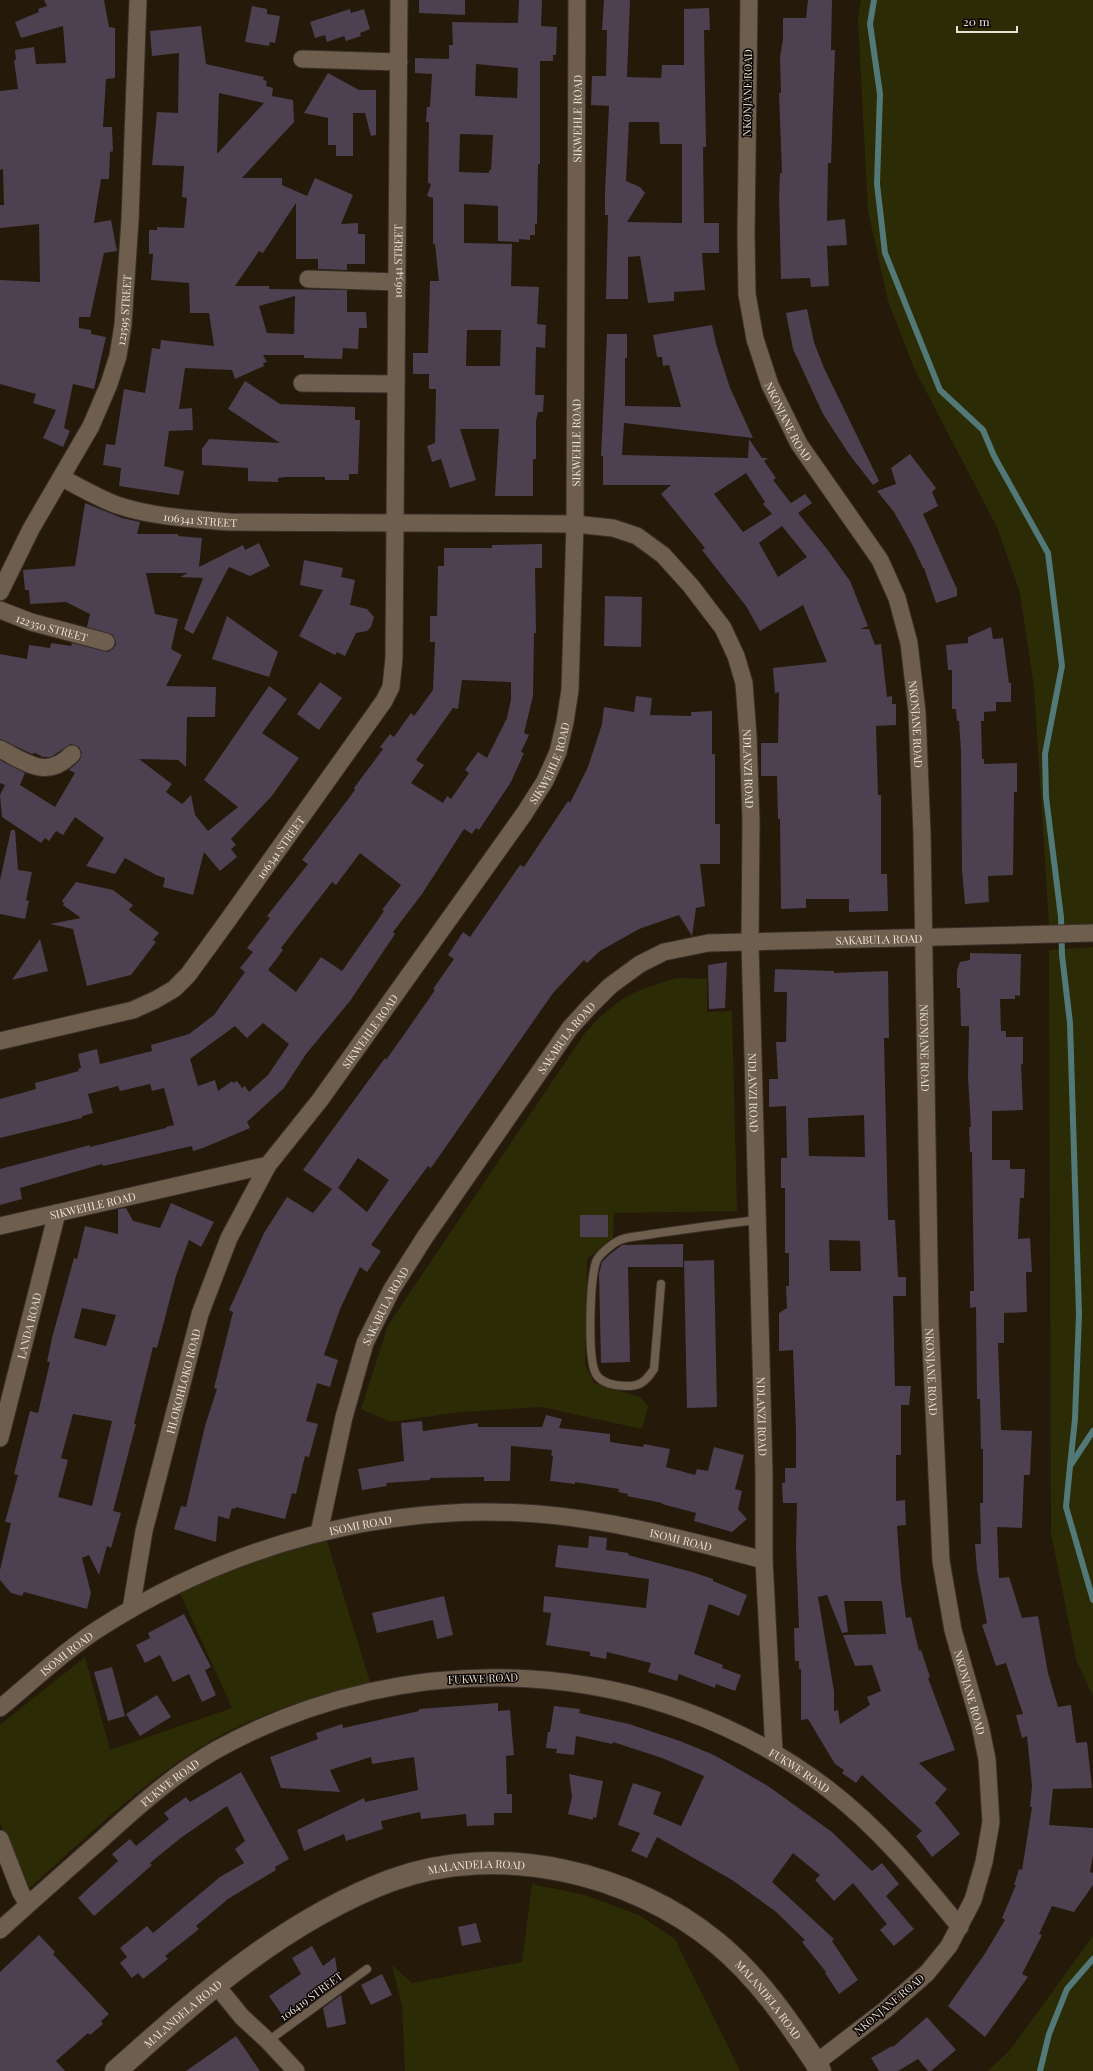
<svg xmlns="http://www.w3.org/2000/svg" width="1093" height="2071" font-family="'Playfair Display',serif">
<rect width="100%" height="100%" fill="#25190a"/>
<g fill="#2b2c05">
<polygon points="861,0 1093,0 1093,924 1049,925 1034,687 1020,593 998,529 914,368 888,301 868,211 858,19"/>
<polygon points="1093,947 1093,1696 1077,1662 1051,1534 1049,950"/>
<path d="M677,978L707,979V1012L732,1011L737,1211L614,1213L613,1238L587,1259L585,1364L594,1383L640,1397L648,1406L642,1429L541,1407L461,1412L391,1422L361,1409L388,1325L585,1033C617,998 632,991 677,978Z"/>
<path d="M326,1538L370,1682C326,1694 283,1706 241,1725C158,1765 94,1831 26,1891L0,1822V1725L85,1657L110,1750L232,1708L180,1593C228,1571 275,1552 326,1538Z"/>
<polygon points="532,1884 585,1895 639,1915 675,1939 740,2071 405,2071 402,2005 392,1965 412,1983 522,1962"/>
<polygon points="1093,1936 1093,2071 988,2071 1010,2050"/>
</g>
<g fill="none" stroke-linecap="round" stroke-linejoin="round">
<g stroke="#527878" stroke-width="6">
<polyline points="874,0 870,24 880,94 877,184 885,253 940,390 983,430 994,456 1048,553 1062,666 1045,754 1046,797 1061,917 1062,955 1070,1023 1079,1314 1075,1419 1070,1466"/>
<polyline points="1093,1431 1070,1466 1066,1507 1093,1600"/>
<polyline points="1040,2071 1049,2034 1067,1989 1093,1959"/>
</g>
</g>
<g fill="#4c4051" fill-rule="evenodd">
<polygon points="44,0 104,0 109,27 115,28 115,78 106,79 103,127 112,127 113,151 110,152 109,179 101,179 94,223 111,220 117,251 104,253 90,317 79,317 79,328 91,330 91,334 106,337 94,389 73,384 64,428 70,431 63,447 43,438 56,410 33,403 36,394 0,384 0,280 40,282 39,224 0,228 0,205 4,205 3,169 0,170 0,91 18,89 14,60 16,60 15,50 34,47 36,64 66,63 63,26 21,38 15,22 39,12 38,9 47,6"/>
<polygon points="419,0 465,0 465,15 419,13"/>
<path d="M519,0H542L541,26L557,27L556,55H553V61H540V164H538L537,224H535V235H530V240L519,239V242L498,241V206L464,204V243L512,244L511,286L539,287L537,324L546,325L545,348L536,347L535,395H544L543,412H538L536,421V459H533V496H495L499,429H460L476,480L450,488L441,459L432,462L427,446L435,443L436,389H429V374H413V353H428L430,281H439L435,244H433V198L427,196L431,184L428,183L429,122H426L427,107H430L432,74L415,73V58L449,59V45H453L452,22L518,23ZM476,64L518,68L517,98L475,96ZM460,134L493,135L491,170H489V173L459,172ZM467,330H501L500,366H466Z"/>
<path d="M604,0H630L627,77L661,78L662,65H684V9L709,8L710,30H704L706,147H703L704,223H719V253H702L705,290L674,292V301L648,303L640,256L628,257V299H606L608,215H605V192L609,106L591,105L592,76H606L607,30H602ZM629,122H659L660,144H682V223L627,222L645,193L640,187L626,181Z"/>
<polygon points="808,0 832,0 831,50 835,50 831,163 828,163 827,221 845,219 847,245 827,246 829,286 811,287 810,278 781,279 779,196 780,173 782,173 779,93 781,93 780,57 783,39 783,18 806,18"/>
<polygon points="252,6 267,9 267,14 280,16 275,43 270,42 269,46 245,42"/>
<polygon points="350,9 351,13 364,9 370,29 360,33 361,36 346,41 344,36 327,42 325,35 315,38 310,22"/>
<path d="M201,26L206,64L264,77L263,80L267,81L266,86L273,88L272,96L293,100L294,122L242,178H282V185L307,196L315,178L353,195L341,224L358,223V234H365V264H347V270L318,269V259H296V203L263,253L259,251L235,286H269V289L347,290V312H366L367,328H359L358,349L343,348L342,359L304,358V355H263L267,362L263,363L264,366L235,379L232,370L185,368L179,409L192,408L193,430L169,431L164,466L184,471L179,495L119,486L121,468L103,465L106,444L115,445L124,389L145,393L152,348L160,349L161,340L214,346L209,313H190L189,283L151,280L153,254H149V230H157V227L184,228L187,198L182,197L184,166L152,165L157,112L178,113L179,53L152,56L150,31ZM219,93L264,103L217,154ZM295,296L294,334L267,333L259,306Z"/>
<polygon points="328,73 359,90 376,90 376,135 371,136 365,113 353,113 353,156 336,156 336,145 328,145 328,118 304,113"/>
<polygon points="807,309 814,342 824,368 879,481 873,485 849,454 823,414 793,349 786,313"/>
<path d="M712,325L716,344L730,388L753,438L624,423L622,455L748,458L749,439L762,458H768L764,461L776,478L773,480L791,503L805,494L812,503L798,513L827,549L850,581L868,626L860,629H869L875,645L881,644L887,697L892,696V704H896V725L876,726L878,795H881V874H887L888,911L849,912V899H806V908L781,909L780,819H778L777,776H761V743H778L779,692L775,693L773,668L827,662L803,605L760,631L746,606L702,550L705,548L661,494L671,485H603V456H601L607,334H627V358H625V406L681,407L669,365L663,366L662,357H657L653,335ZM746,473L765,502L763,504L772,514L743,532L714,494ZM782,526L807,557L778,577L759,543Z"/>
<polygon points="245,381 280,404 355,407 355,420 360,420 358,474 349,474 349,480 325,480 325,477 285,477 278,478 278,482 248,481 248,468 202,465 202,449 209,439 280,443 228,409"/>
<polygon points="910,454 936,488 932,492 938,506 923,514 957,589 957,596 936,603 924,568 923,568 913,546 894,512 877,491 896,484 891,468"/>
<polygon points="85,503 122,518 140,522 137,534 178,534 178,536 202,538 199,567 243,545 245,550 259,543 270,566 250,576 229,567 193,634 184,629 203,578 180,577 188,573 146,573 155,614 178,619 171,649 182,655 166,686 216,687 215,717 187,717 186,767 178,760 139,759 172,784 166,792 182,804 191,795 195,815 208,831 238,807 204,780 269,686 287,699 262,733 299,758 271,797 231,839 236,845 231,849 237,857 220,871 204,852 193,895 163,887 165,878 156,875 125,858 115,874 86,866 104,838 75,817 63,835 56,831 49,841 45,838 41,843 2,817 0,795 5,785 0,783 0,760 25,773 20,785 55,807 75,773 69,770 79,761 82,753 79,747 71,744 51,757 43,757 35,753 32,754 0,739 0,654 27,659 29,645 50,648 51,643 71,646 72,643 108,652 113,649 116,644 113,635 87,627 90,614 66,602 30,604 29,590 25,590 23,570 75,566"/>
<path d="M542,544V568H535L536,633H534L533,696L524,733L529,735L521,752L524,753L511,782L479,830L476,828L472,834L464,829L422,894L393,932L395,934L350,1001L306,1054L284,1088L247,1122L250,1128L203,1148L193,1151L192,1146L103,1166L102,1164L20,1188L22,1199L0,1205V1169L90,1145V1147L166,1128V1127L174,1125L164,1088L152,1091L150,1084L120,1091L118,1086L88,1094L93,1113L82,1116V1118L0,1138V1099L36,1089L35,1083L79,1071L78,1069L81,1068L78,1054L97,1049L100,1064L152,1051L151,1045L189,1034L214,1015L245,972L240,968L253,952L247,948L270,918L267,916L308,864L302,860L355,790L354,788L383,749L380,747L390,734L394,737L411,713L414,716L433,690L435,642H430V616H437L438,566H444V548H492V545ZM462,680L511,682V699L507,718L487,758L478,752L465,770L469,773L451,799L447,796L443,803L411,783L424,765L416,760L453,708L458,709ZM360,853L401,885L382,910L384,911L342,971L321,957L296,992L268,970L283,950L281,948L332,882L336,885ZM263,1023L289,1044L268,1075L249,1092L245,1086L242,1088L237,1081L233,1083L232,1081L218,1091L215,1080L198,1086L190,1059L235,1026L247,1038Z"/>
<polygon points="304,560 343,568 341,577 355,580 350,605 367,609 374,617 371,627 367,631 356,633 345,656 337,652 335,655 299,636 323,590 300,585"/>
<polygon points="605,596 642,597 641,647 604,646"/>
<polygon points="227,616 278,652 269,677 212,659"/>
<polygon points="991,627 993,639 1003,638 1009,683 1011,683 1011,702 996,702 996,711 984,712 984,721 981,721 982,759 984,759 984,764 1017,763 1017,792 1014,792 1013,875 988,876 989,902 965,904 962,870 961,751 959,721 957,721 956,709 952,709 952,670 948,670 946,645 968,643 968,637"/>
<polygon points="320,682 342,698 319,730 297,714"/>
<path d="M636,696L652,698L650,715L691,716V712L712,711V754H715V824H720V864H700L705,906L696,908L692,936L679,915L639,929L600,951L587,963L584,960L553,993L431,1168L428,1166L397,1208L371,1245L381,1251L367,1272L360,1267L340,1309L324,1355L338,1360L330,1387L317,1383L306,1421L318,1424L309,1457L305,1456L296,1494L292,1493L285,1519L236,1507L235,1509L232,1508L229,1519L218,1516L216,1542L174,1529L181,1506L186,1507L205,1426L217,1389L214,1388L233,1312L229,1310L264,1233L287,1197L313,1213L332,1189L303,1170L363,1088L385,1058L386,1060L410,1026L435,990L433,989L454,959L448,955L463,932L470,937L520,865L524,867L568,801L570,803L588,767L602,724L604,707L634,712ZM358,1158L389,1180L367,1212L338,1188Z"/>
<polygon points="11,830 15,830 18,870 32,872 26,900 29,901 25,919 0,914 0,880"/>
<polygon points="76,882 113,890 133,905 129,910 159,933 153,940 156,942 131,975 87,986 73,929 50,924 81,918 63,905 64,903 62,901"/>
<polygon points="40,939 48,971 12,980"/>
<polygon points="970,953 1021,954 1020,996 1015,995 1015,999 1000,999 1001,1031 1006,1031 1006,1037 1023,1037 1023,1064 1021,1064 1023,1110 992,1111 992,1160 1010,1160 1010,1169 1025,1169 1024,1198 1020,1198 1018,1239 1030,1238 1032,1272 1026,1272 1027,1312 1004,1313 1004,1343 998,1343 1001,1430 1032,1431 1030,1475 1024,1475 1022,1528 997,1527 999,1578 1009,1577 1022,1618 1038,1616 1048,1673 1058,1707 1071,1705 1076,1743 1087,1742 1092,1788 1053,1789 1049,1825 1093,1828 1093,1855 1090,1872 1093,1873 1093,1885 1074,1912 1052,1906 1039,1934 1042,1935 1022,1974 1028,1977 985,2037 948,2006 984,1955 1005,1920 1002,1918 1016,1885 1014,1885 1019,1869 1022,1870 1032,1807 1030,1807 1032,1786 1027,1736 1022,1738 1016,1715 1023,1714 1006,1663 996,1666 982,1625 987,1623 977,1570 975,1544 981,1544 980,1503 983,1503 983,1449 981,1449 980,1399 977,1399 976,1307 970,1308 970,1291 974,1291 972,1152 970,1152 969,1127 971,1127 968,1078 969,1026 961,1026 960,988 957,988 957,970 960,962 970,960"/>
<polygon points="727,962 725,1008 709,1009 708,965"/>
<path d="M775,969L834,971V973L888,971L889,1038H884L888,1220H895L898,1277H906V1296H893L895,1386H911L909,1405H901V1455H896V1501L905,1500L906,1525L897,1526L901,1581L906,1618L911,1617L919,1651L921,1650L930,1677L928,1678L955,1750L919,1763L947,1789L935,1803L960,1834L932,1857L916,1836L922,1831L862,1775L856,1783L842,1773L844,1770L835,1764L808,1719L801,1720V1669H799V1661H795L794,1628H799L796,1548L797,1503H783L782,1483H785V1468H796V1431L793,1350L779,1351V1313L787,1308L786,1286H789V1253H785V1188H781V1158H787L786,1106L769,1107V1079H778L776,1042H786L787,992H774ZM864,1115L865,1157L809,1156L808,1118ZM829,1240L860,1241L861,1271H830ZM827,1595L842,1633L848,1632L844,1601H882L886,1634L843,1635L855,1666L872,1665L881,1691L867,1697L870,1705L840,1724L838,1710L834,1711V1691L818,1597Z"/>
<path d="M171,1203L214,1222L201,1247L189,1240L176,1276L157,1348L153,1347L134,1424H136L113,1511L121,1513L111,1548L107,1546L99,1575L89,1555L82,1558L91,1593L87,1609L24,1592L22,1596L11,1593L0,1580V1570L11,1523L5,1522L18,1475L14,1474L30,1411L38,1413L50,1362H47L52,1338L74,1258L77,1259L85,1226L118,1234V1209L126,1208L133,1221L160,1228ZM82,1308L116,1315L106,1346L74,1338ZM73,1414L112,1421L92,1506L58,1497L68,1460L61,1458Z"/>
<rect x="580" y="1215" width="28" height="22"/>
<polygon points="683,1244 683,1267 628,1267 630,1362 601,1363 599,1274 602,1262 610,1254 622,1245"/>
<polygon points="714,1260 717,1407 687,1408 684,1261"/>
<polygon points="546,1415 562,1419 559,1428 610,1434 610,1442 643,1447 644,1444 670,1449 666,1467 695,1475 697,1469 708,1471 714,1447 744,1455 735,1489 742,1491 738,1509 747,1519 732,1532 694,1521 696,1513 662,1504 662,1503 627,1496 628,1494 618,1492 619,1489 575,1482 575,1484 550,1481 553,1456 551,1455 552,1450 511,1446 510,1481 484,1481 484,1477 430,1478 430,1480 386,1483 387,1486 362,1490 358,1469 404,1461 401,1423 422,1421 423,1431 478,1423 478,1427 542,1427"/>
<polygon points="589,1536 607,1538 606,1550 629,1553 628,1555 692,1572 713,1579 713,1581 747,1595 739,1616 709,1604 694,1654 723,1665 722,1668 741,1675 735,1691 716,1684 715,1688 679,1674 677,1681 648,1672 651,1663 607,1652 606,1659 590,1656 590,1652 546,1645 551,1613 543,1612 544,1596 646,1608 649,1579 555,1567 558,1545 588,1548"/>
<polygon points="444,1596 453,1635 437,1639 433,1620 377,1633 372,1613"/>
<polygon points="184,1614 211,1667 205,1670 216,1695 202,1702 189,1674 173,1682 160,1655 145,1663 136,1645 150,1638 148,1633"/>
<polygon points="112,1667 125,1716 108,1721 94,1672"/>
<polygon points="157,1695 171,1717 140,1736 126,1714"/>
<polygon points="498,1703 498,1711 510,1710 514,1755 506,1756 507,1794 512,1794 512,1813 494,1813 494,1825 467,1826 466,1814 421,1819 420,1812 381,1821 383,1829 346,1841 344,1834 304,1851 297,1830 364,1798 365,1802 418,1790 414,1757 372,1764 371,1757 330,1770 340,1792 281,1788 270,1757 318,1739 316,1733 342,1724 343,1728 419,1711 419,1709"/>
<polygon points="554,1706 580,1709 579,1713 629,1724 680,1741 714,1755 768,1786 832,1832 872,1871 882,1863 899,1884 886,1896 914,1929 894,1946 880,1930 887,1924 853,1883 834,1901 815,1880 820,1875 793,1853 772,1882 834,1939 832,1941 858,1980 839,1994 825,1973 826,1972 802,1942 805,1940 775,1911 732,1880 657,1837 647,1858 631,1851 640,1833 618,1825 633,1783 661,1792 653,1814 681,1826 704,1776 662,1758 613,1742 612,1744 576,1736 574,1755 556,1753 557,1749 546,1748 548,1732 550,1732"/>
<polygon points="241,1772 289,1859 275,1867 276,1870 228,1899 196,1926 199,1929 165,1956 168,1959 143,1979 138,1973 132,1978 120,1963 127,1957 120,1948 147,1926 153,1933 220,1877 244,1863 235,1849 245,1841 227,1806 182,1837 150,1863 152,1865 94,1916 78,1898 118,1861 112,1854 130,1839 136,1846 169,1819 164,1813 186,1797 190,1802"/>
<polygon points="569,1774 603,1781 596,1818 593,1817 593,1820 568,1814 572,1797"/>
<polygon points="476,1923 481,1942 462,1946 458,1927"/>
<polygon points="39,1935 55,1952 53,1954 109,2014 101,2021 103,2024 90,2035 88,2033 56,2061 65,2071 0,2071 0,1972"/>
<polygon points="312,1946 323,1966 335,1957 339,1983 322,1995 320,1989 282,2015 269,1996 301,1974 292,1958"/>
<polygon points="382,1974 392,1995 371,2005 361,1985"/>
<polygon points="341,1995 346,2024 327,2028 323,2008"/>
<polygon points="927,2017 956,2050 931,2071 928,2071 918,2059 898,2071 879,2071 871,2058 892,2046 893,2047"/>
<polygon points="236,2036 260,2071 186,2071"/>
</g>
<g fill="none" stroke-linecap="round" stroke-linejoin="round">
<g stroke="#3a302b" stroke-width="10">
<g id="service">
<path d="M661,1284L654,1369C646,1381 640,1387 625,1386C615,1386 601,1383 596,1374C587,1358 590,1281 596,1262C598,1255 613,1243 620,1240C629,1236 643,1236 652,1234C687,1229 722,1224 758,1220"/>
<polyline points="268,2041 367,1969"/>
</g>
</g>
<g stroke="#3a302b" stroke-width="19">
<g id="minor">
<path id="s1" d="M749,0L746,235L747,294L755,339L770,385L799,444L880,560L897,598L909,643L917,712L922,834L930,1323L941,1561L953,1630L980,1725L987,1759L991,1822L984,1862L973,1900L949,1946L927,1973L885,2010L816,2063"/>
<polyline points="302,59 399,62"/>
<polyline points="308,279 397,282"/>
<polyline points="302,383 396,384"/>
<path id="s2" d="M62,478C80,487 98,498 117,505C153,517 192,519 230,522L575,524L613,528L637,536L663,555L691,586L723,628L736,656L744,683L748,736L751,821L750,942L764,1472V1560L774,1752"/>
<path id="s3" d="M0,592L31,529L91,426L109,384L118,356L123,325L130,220L138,0"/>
<path id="s4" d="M0,610L31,622L106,642"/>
<path d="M0,749C27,763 47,780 72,754"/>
<path id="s5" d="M0,1041L133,1010L155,1000L174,989L188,975L228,920L384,701L391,687L394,658L399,0"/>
<path id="s6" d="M0,1226L268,1165L320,1100L524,814L545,781L558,752L565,722L570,690L575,524L577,0"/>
<path id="s7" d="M0,1438L57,1213"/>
<path id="s8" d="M319,1533L344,1417L365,1343L392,1289L425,1237L570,1028L591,1005L610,986L640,964L664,952L708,943L1093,933"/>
<path id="s9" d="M131,1609L144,1531L200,1314L229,1238L268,1165"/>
<path id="s10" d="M0,1708C33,1681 66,1649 103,1626C231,1545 386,1502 538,1514C615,1520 690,1541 764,1560"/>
<polyline points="0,1839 21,1893 28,1904"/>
<path id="s11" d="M0,1930C33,1900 67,1870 101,1840C136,1808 174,1774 216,1750C409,1643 651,1654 828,1789C879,1828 919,1877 960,1927"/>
<polyline points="216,1985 242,2017 268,2041 296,2071"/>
</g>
</g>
<g stroke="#3a302b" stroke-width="24">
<g id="secondary">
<path id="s12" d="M116,2071C198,1997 287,1919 392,1880C498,1841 631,1872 717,1943C758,1977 787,2019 816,2063L820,2071"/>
</g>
</g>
<use href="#service" stroke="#6e5e4d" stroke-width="8"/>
<use href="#minor" stroke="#6e5e4d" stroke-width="17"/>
<use href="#secondary" stroke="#6e5e4d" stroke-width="22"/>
</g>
<g text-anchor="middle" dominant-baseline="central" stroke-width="3" stroke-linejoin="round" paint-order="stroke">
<g font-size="11" fill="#eae1d7" stroke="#0a0502">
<text transform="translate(747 93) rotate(-89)">NKONJANE ROAD</text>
<text stroke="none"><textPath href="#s6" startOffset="1415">SIKWEHLE ROAD</textPath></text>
<text stroke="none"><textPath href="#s5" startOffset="981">106341 STREET</textPath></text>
<text stroke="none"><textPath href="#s3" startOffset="311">121595 STREET</textPath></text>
<text stroke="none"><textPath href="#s1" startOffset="429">NKONJANE ROAD</textPath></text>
<text stroke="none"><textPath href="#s6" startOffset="1091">SIKWEHLE ROAD</textPath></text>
<text stroke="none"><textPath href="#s2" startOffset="146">106341 STREET</textPath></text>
<text stroke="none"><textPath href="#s4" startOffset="55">122350 STREET</textPath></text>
<text stroke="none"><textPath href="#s1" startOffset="765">NKONJANE ROAD</textPath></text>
<text stroke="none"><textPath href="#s6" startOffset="767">SIKWEHLE ROAD</textPath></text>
<text stroke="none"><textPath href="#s2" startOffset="856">NDLANZI ROAD</textPath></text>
<text stroke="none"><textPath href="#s5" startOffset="360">106341 STREET</textPath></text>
<text stroke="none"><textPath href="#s8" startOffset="910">SAKABULA ROAD</textPath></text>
<text stroke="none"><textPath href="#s6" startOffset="443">SIKWEHLE ROAD</textPath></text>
<text stroke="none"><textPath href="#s8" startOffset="562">SAKABULA ROAD</textPath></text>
<text stroke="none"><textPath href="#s1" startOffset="1089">NKONJANE ROAD</textPath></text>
<text stroke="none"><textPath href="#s2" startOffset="1180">NDLANZI ROAD</textPath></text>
<text stroke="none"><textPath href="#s6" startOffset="95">SIKWEHLE ROAD</textPath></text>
<text stroke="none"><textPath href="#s8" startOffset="238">SAKABULA ROAD</textPath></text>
<text stroke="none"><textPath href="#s7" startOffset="116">LANDA ROAD</textPath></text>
<text stroke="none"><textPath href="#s1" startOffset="1413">NKONJANE ROAD</textPath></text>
<text stroke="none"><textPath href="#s9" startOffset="234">HLOKOHLOKO ROAD</textPath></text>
<text stroke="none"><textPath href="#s2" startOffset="1504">NDLANZI ROAD</textPath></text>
<text stroke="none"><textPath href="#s10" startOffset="410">ISOMI ROAD</textPath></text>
<text stroke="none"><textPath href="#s10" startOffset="734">ISOMI ROAD</textPath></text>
<text stroke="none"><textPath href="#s10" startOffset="86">ISOMI ROAD</textPath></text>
<text transform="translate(483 1678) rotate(-2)">FUKWE ROAD</text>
<text stroke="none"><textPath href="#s1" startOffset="1737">NKONJANE ROAD</textPath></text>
<text stroke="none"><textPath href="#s11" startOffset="896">FUKWE ROAD</textPath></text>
<text stroke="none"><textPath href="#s11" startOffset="225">FUKWE ROAD</textPath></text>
<text stroke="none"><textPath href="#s12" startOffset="424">MALANDELA ROAD</textPath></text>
<text transform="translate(311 1996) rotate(-36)">106419 STREET</text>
<text stroke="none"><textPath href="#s12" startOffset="760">MALANDELA ROAD</textPath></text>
<text transform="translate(889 2004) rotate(-40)">NKONJANE ROAD</text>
<text stroke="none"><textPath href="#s12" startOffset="88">MALANDELA ROAD</textPath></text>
</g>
</g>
<path d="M957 26v6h60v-6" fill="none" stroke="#eae1d7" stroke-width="2"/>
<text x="963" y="26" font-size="12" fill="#eae1d7" stroke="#0a0502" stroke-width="3" paint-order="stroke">20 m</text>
</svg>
